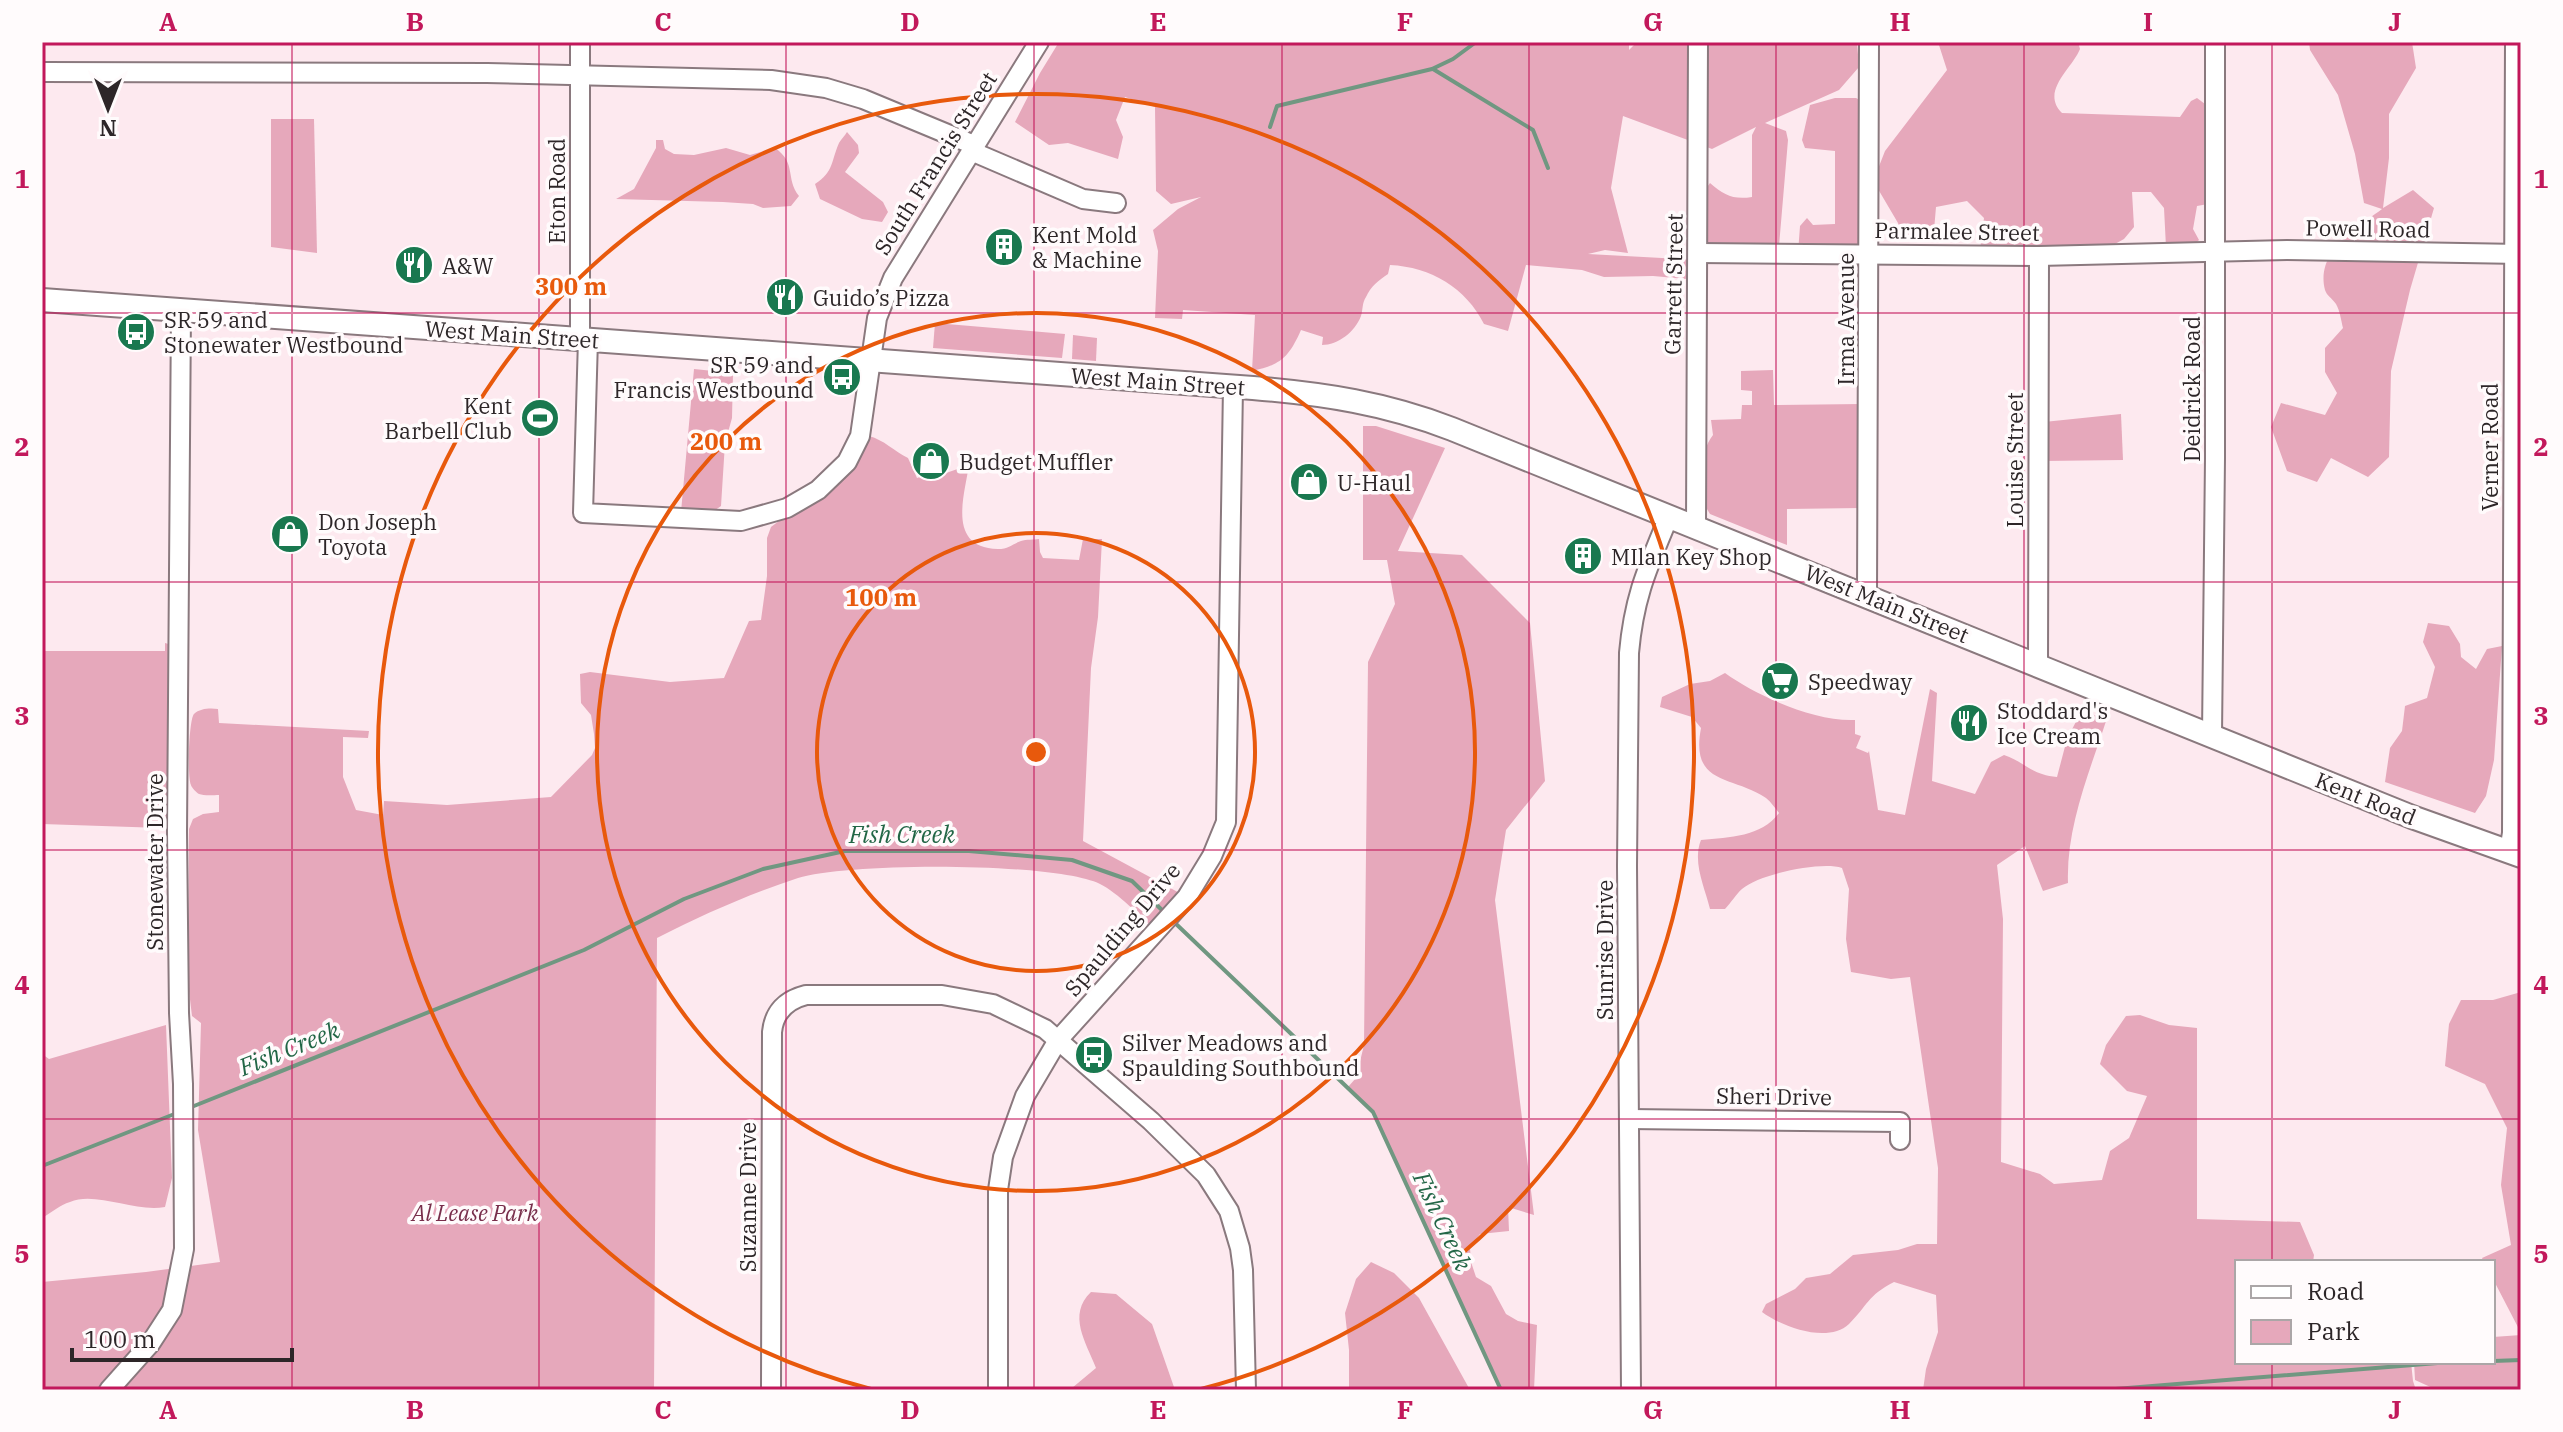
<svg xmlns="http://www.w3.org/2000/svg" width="2563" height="1432" font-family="'IBM Plex Serif',serif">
<rect width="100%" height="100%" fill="#fde9ef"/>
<g fill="#e6a8bb">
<path d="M1059,42H1629V50L1637,42H1857L1859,67L1839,90L1765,123L1786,131L1788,140L1779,246L1705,247L1703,193L1710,183C1724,195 1733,200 1752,197V135L1756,127L1712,149L1623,116L1611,188L1628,253L1605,250L1588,254L1699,260L1698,280L1653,276L1604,277L1582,270L1526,265L1508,331L1484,324C1466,288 1431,267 1390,265L1388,274C1378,281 1371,286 1366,297C1362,303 1363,309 1361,316C1355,332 1338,345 1322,345L1323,337L1301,330C1289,357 1281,365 1252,371L1255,315L1183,310L1182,319L1155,318L1158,251L1153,230L1178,209L1201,197L1171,204L1156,191L1155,107L1125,97L1116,120L1123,137L1118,159L1068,143L1049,145L1015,122L1040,73Z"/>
<path d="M1938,42H2078L2080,49C2072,69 2040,91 2062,113L2180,117L2191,101L2197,98L2205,104L2208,204L2197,206L2193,229L2199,240L2191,248L2166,247L2164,208L2151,192H2132L2134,227L2124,239L2104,250H1980L1984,218L1967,201L1936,207L1933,242L1903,238L1898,223L1878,189L1876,174L1885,151L1947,70Z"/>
<path d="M2309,42H2412L2416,68L2389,114V158L2383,208L2413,190L2434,208L2410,290L2391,371L2389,457L2368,477L2331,458L2317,482L2287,471L2271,427L2281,403L2325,415L2337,393L2325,372V348L2343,328C2341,320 2340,311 2336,304C2332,298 2327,296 2325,290C2315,251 2357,228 2382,209L2364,203L2355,154L2338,95L2310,50Z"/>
<polygon points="1835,98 1856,98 1864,102 1869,254 1798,253 1800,226 1807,218 1813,225 1835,224 1835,151 1805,148 1802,140 1810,105"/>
<polygon points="271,119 314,119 317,253 271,247"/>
<path d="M847,132L858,145L859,153L845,172L883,202L888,212L882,222L862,219L820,199L815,184C834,172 831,161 839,143C841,139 845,136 847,132Z"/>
<path d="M656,140H663L665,149L674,154L694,155L726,148L750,155L775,148C797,163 785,178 799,196L791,206L763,208L753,204L723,202L616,199L634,189L656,148Z"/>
<polygon points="935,323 1065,334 1062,358 933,348"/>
<polygon points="1073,335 1097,338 1096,361 1072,359"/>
<polygon points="694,369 733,373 732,418 725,443 721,506 711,513 681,512"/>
<path d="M1773,370L1774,405L1861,404L1860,508L1787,509V545L1710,514L1707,509C1705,486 1697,455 1713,435L1711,420L1741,419L1742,405H1752V391L1741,390V371Z"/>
<polygon points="2121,414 2123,460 2044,461 2044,422"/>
<polygon points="1363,426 1376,426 1445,448 1398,551 1462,555 1530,623 1545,781 1506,830 1495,900 1534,1215 1508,1207 1509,1231 1480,1234 1470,1248 1471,1262 1476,1277 1491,1286 1506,1314 1518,1321 1537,1325 1534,1390 1501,1390 1374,1112 1348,1087 1356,1078 1364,1045 1368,662 1395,604 1387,560 1363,560"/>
<path d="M869,436C884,440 894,451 908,458L917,478L923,476L926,480L969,465C964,497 947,548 998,549C1009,549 1012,544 1021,541C1026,539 1034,540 1039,539L1040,552L1043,558L1079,560L1083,539H1102L1098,617L1091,668L1083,841L1187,897L1157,931C1142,918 1117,892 1100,884C1055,862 848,862 798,878C749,894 702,915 657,938L654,1390H42V1282L146,1272L220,1262L198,1130L201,1023L192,1016L188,983L189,829L193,819L203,814L219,812V795C214,795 204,796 199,794C197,793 191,787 191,785C187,777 189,719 194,714C200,708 211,708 218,709L219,723L369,731L368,738L343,737V777L356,810L383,815L384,801L447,805L551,797L592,755L595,748L594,734L591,715L581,703L580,674L590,672L670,682L724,678L749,621L761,620L767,576V538L771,527L855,464Z"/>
<polygon points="2428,623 2449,626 2460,644 2461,657 2476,669 2487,649 2502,646 2494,760 2486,796 2475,813 2385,782 2390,748 2402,731 2405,706 2427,698 2435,667 2423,642"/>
<polygon points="165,643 172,645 170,818 162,828 42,824 42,651 165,651"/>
<path d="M1725,673C1757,696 1815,722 1855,720V734L1861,736L1856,748L1868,753L1869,751L1878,810L1905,815L1930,689L1937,693L1932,781L1975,794L1991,762L2004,755C2025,762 2031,775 2057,777L2067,739L2081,712L2107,718C2090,771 2066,826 2068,883L2043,891L2025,846L1997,865L2003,919L2001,1162L2040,1174L2054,1184L2102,1180L2110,1151L2129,1138L2147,1096L2127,1091L2100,1064L2106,1045L2126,1016L2140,1015L2169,1025L2197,1028V1219L2300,1222L2314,1255L2313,1262H2237V1362H2411L2413,1381L2416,1390H1923L1926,1369L1938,1332L1936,1295L1894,1282C1867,1296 1868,1305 1849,1324C1828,1344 1782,1327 1762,1312L1766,1304L1795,1289L1806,1278L1830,1274L1853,1255L1898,1250L1917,1244H1937L1938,1168L1910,977L1891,979L1851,972L1846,939L1849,889L1842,868C1821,861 1760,874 1742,889C1736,894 1731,903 1725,909H1710C1705,888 1692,862 1701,840C1730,837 1761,837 1779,813C1775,808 1771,802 1766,798C1732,775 1690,786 1701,728L1692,717L1660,707L1662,697L1690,684L1710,681Z"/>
<polygon points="2521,992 2521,1333 2493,1279 2493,1262 2484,1262 2482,1258 2511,1245 2501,1185 2507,1128 2485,1084 2445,1066 2449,1024 2461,1000 2493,1000"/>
<path d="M166,1025L172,1178L165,1207C136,1213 96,1191 70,1202C60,1205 51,1213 42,1218V1054L49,1059Z"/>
<polygon points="1371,1262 1394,1273 1419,1298 1470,1390 1349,1390 1349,1350 1345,1313 1356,1279"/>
<path d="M1091,1292L1116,1294L1152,1324L1175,1390H1074L1072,1388L1096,1368C1086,1342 1067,1315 1091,1292Z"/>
<polygon points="2521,1335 2521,1390 2437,1390 2415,1380 2414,1362 2493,1362 2493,1337"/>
</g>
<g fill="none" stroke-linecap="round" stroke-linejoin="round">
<g stroke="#709781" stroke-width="4">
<polyline points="1433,69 1533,130 1548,168"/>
<polyline points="1270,127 1277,106 1432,69 1453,59 1476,42"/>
<polyline points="1174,922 1373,1112 1501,1390"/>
<polyline points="189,1108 584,950 684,899 763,869 845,851 969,851 1072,860 1132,881 1165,913"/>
<polyline points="42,1166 177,1113"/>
<polyline points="2493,1361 2521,1360"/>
<polyline points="2103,1390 2450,1362"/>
</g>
<g stroke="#8a797e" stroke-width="22">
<g id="minor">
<polyline points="42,72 487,73 771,80 826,88 863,99 974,145"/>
<polyline points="971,151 1083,199 1116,203"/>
<polyline points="1699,253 2039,256 2287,250 2521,254"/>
<polyline points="580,339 580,42"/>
<polyline points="588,339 583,513 741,521 787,508 818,490 847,462 860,436 877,318 893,278 1039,42"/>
<polyline points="1696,526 1698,42"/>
<polyline points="1867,596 1869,42"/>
<polyline points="2038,665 2039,256"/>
<polyline points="2212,735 2215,458 2215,42"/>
<polyline points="2509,852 2512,833 2515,42"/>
<polyline points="1629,1119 1900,1122 1900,1140"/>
<polyline points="109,1390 150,1344 172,1310 184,1249 183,1084 179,1013 177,832 181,310"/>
<path d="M771,1390L772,1032C774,1012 786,1000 806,995H942L993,1004L1045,1029L1151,1121L1206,1175L1229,1211L1240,1248L1243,1270L1246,1390"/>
<polyline points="998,1390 998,1190 1003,1157 1025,1096 1058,1040 1187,897 1212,856 1226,822 1233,387"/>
<path d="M1631,1390L1627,866L1629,653C1634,596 1648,567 1669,516"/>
</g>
</g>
<g stroke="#8a797e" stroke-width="26">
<path id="major" d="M42,300L1253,388C1324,394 1385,403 1452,429L2412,817L2521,856"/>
</g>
<use href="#minor" stroke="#fff" stroke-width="18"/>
<use href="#major" stroke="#fff" stroke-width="22"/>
</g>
<path fill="none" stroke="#c2185b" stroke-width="2" stroke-opacity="0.55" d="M292,42V1390M539,42V1390M786,42V1390M1034,42V1390M1282,42V1390M1529,42V1390M1776,42V1390M2024,42V1390M2272,42V1262M42,313H2521M42,582H2521M42,850H2521M42,1119H2521M2272,1362V1390"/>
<g fill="none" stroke="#e8590c" stroke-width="4">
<circle cx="1036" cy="752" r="219"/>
<circle cx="1036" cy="752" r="439"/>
<path d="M871 1389A658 658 0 1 1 1201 1389"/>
</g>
<defs>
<g id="building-disc" transform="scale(2)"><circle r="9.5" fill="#19784f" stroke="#fffbfc"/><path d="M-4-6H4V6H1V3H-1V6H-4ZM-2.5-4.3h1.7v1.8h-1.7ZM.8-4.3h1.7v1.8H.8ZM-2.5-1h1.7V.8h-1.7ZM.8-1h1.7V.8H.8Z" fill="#fff"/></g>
<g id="restaurant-disc" transform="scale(2)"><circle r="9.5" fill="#19784f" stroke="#fffbfc"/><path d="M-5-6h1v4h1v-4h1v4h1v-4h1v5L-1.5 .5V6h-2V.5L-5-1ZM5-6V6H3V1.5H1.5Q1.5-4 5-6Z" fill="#fff"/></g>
<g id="bus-disc" transform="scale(2)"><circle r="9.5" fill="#19784f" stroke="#fffbfc"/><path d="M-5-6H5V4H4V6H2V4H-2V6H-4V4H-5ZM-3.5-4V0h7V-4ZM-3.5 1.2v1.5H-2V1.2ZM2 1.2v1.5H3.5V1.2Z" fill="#fff"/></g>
<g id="stadium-disc" transform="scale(2)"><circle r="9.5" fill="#19784f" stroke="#fffbfc"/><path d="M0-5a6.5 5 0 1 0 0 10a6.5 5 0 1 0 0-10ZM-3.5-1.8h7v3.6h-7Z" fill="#fff"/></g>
<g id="shop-disc" transform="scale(2)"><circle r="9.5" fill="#19784f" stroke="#fffbfc"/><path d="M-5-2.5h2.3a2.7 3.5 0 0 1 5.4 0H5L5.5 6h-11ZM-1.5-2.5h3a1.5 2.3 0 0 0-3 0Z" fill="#fff"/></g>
<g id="supermarket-disc" transform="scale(2)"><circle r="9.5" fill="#19784f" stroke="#fffbfc"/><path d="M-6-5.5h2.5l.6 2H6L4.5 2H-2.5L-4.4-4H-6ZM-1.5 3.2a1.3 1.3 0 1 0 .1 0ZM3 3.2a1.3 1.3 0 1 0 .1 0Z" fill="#fff"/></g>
</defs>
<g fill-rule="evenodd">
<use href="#building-disc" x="1004" y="247"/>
<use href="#restaurant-disc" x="414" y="265"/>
<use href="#restaurant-disc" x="785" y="297"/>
<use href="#bus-disc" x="136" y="332"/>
<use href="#bus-disc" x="842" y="377"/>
<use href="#stadium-disc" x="540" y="418"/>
<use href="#shop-disc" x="931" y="461"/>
<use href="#shop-disc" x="1309" y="482"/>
<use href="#shop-disc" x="290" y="534"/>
<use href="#building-disc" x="1583" y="556"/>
<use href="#supermarket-disc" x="1780" y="681"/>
<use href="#restaurant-disc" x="1969" y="723"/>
<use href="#bus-disc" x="1094" y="1055"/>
</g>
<g text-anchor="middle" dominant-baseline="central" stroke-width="7" stroke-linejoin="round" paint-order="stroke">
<g font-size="22" fill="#2d2628" stroke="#fffbfc">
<text transform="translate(935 163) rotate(-58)">South Francis Street</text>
<text transform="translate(556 191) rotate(-90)">Eton Road</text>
<text transform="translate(2368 228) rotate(1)">Powell Road</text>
<text transform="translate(1957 231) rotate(1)">Parmalee Street</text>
<text transform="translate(1673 284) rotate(-89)">Garrett Street</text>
<text transform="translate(1845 319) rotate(-90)">Irma Avenue</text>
<text transform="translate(512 334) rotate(4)">West Main Street</text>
<text transform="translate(1158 381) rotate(4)">West Main Street</text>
<text transform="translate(2191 389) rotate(-90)">Deidrick Road</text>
<text transform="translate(2489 447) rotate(-90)">Verner Road</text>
<text transform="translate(2014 460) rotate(-90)">Louise Street</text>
<text transform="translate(1887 603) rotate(22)">West Main Street</text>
<text transform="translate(2366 798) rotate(22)">Kent Road</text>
<text transform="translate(154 862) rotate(-90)">Stonewater Drive</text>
<text transform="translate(1122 929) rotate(-50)">Spaulding Drive</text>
<text transform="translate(1604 950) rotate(-90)">Sunrise Drive</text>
<text transform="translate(1774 1096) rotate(1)">Sheri Drive</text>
<text transform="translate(747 1197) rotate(-90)">Suzanne Drive</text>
</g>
<g font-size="22" fill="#2d2628" stroke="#fffbfc" text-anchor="start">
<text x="1032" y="234">Kent Mold<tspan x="1032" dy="25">&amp; Machine</tspan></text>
<text x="442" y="265">A&amp;W</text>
<text x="813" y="297">Guido’s Pizza</text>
<text x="164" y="319">SR 59 and<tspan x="164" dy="25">Stonewater Westbound</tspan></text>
<text x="814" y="364" text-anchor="end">SR 59 and<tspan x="814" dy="25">Francis Westbound</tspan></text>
<text x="512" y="405" text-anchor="end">Kent<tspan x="512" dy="25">Barbell Club</tspan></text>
<text x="959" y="461">Budget Muffler</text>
<text x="1337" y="482">U-Haul</text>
<text x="318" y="521">Don Joseph<tspan x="318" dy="25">Toyota</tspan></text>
<text x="1611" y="556">MIlan Key Shop</text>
<text x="1808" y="681">Speedway</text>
<text x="1997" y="710">Stoddard's<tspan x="1997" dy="25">Ice Cream</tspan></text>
<text x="1122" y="1042">Silver Meadows and<tspan x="1122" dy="25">Spaulding Southbound</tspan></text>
</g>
<g font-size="22" font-style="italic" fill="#782e4b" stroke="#fffbfc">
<text x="475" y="1212">Al Lease Park</text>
</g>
<g font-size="24" font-style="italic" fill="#226646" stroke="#fffbfc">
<text x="902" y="834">Fish Creek</text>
<text transform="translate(289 1048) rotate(-22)">Fish Creek</text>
<text transform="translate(1443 1221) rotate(65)">Fish Creek</text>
</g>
</g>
<circle cx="1036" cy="752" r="12" fill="#e8590c" stroke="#fffbfc" stroke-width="4"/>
<g font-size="24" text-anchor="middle" font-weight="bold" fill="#e8590c" stroke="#fffbfc" stroke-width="7" stroke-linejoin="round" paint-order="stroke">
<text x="571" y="295">300 m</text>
<text x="726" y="450">200 m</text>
<text x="881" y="606">100 m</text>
</g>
<rect width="2563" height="1432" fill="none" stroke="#fffbfc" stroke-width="88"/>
<rect x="2235" y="1260" width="260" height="104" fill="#fffbfc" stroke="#aba6a7" stroke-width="2"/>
<rect x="2251" y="1286" width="40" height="12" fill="#ffffff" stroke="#aba6a7" stroke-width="2"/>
<text x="2307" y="1300" font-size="24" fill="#2d2628">Road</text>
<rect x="2251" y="1320" width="40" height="24" fill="#e6a8bb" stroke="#aba6a7" stroke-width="2"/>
<text x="2307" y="1340" font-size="24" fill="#2d2628">Park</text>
<g transform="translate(108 108) rotate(180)" stroke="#fffbfc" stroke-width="6" paint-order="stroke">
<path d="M0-6L14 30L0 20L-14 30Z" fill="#2d2628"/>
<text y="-12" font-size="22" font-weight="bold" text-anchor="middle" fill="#2d2628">N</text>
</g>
<path d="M72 1348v12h220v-12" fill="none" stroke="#2d2628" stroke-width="4"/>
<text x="84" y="1348" font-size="24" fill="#2d2628" stroke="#fffbfc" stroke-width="6" paint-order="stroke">100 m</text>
<rect x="44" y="44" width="2475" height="1344" fill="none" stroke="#c2185b" stroke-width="3"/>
<g font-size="26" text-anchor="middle" font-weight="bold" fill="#c2185b">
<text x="168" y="31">A</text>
<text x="415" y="31">B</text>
<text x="663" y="31">C</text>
<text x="910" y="31">D</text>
<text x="1158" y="31">E</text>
<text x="1405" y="31">F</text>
<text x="1653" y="31">G</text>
<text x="1900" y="31">H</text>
<text x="2148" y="31">I</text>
<text x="2395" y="31">J</text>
<text x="22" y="188">1</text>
<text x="2541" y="188">1</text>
<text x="22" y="456">2</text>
<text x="2541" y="456">2</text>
<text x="22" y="725">3</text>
<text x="2541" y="725">3</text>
<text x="22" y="994">4</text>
<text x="2541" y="994">4</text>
<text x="22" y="1263">5</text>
<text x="2541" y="1263">5</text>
<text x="168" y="1419">A</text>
<text x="415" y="1419">B</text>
<text x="663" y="1419">C</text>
<text x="910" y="1419">D</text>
<text x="1158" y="1419">E</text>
<text x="1405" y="1419">F</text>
<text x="1653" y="1419">G</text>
<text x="1900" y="1419">H</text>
<text x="2148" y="1419">I</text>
<text x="2395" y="1419">J</text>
</g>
</svg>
